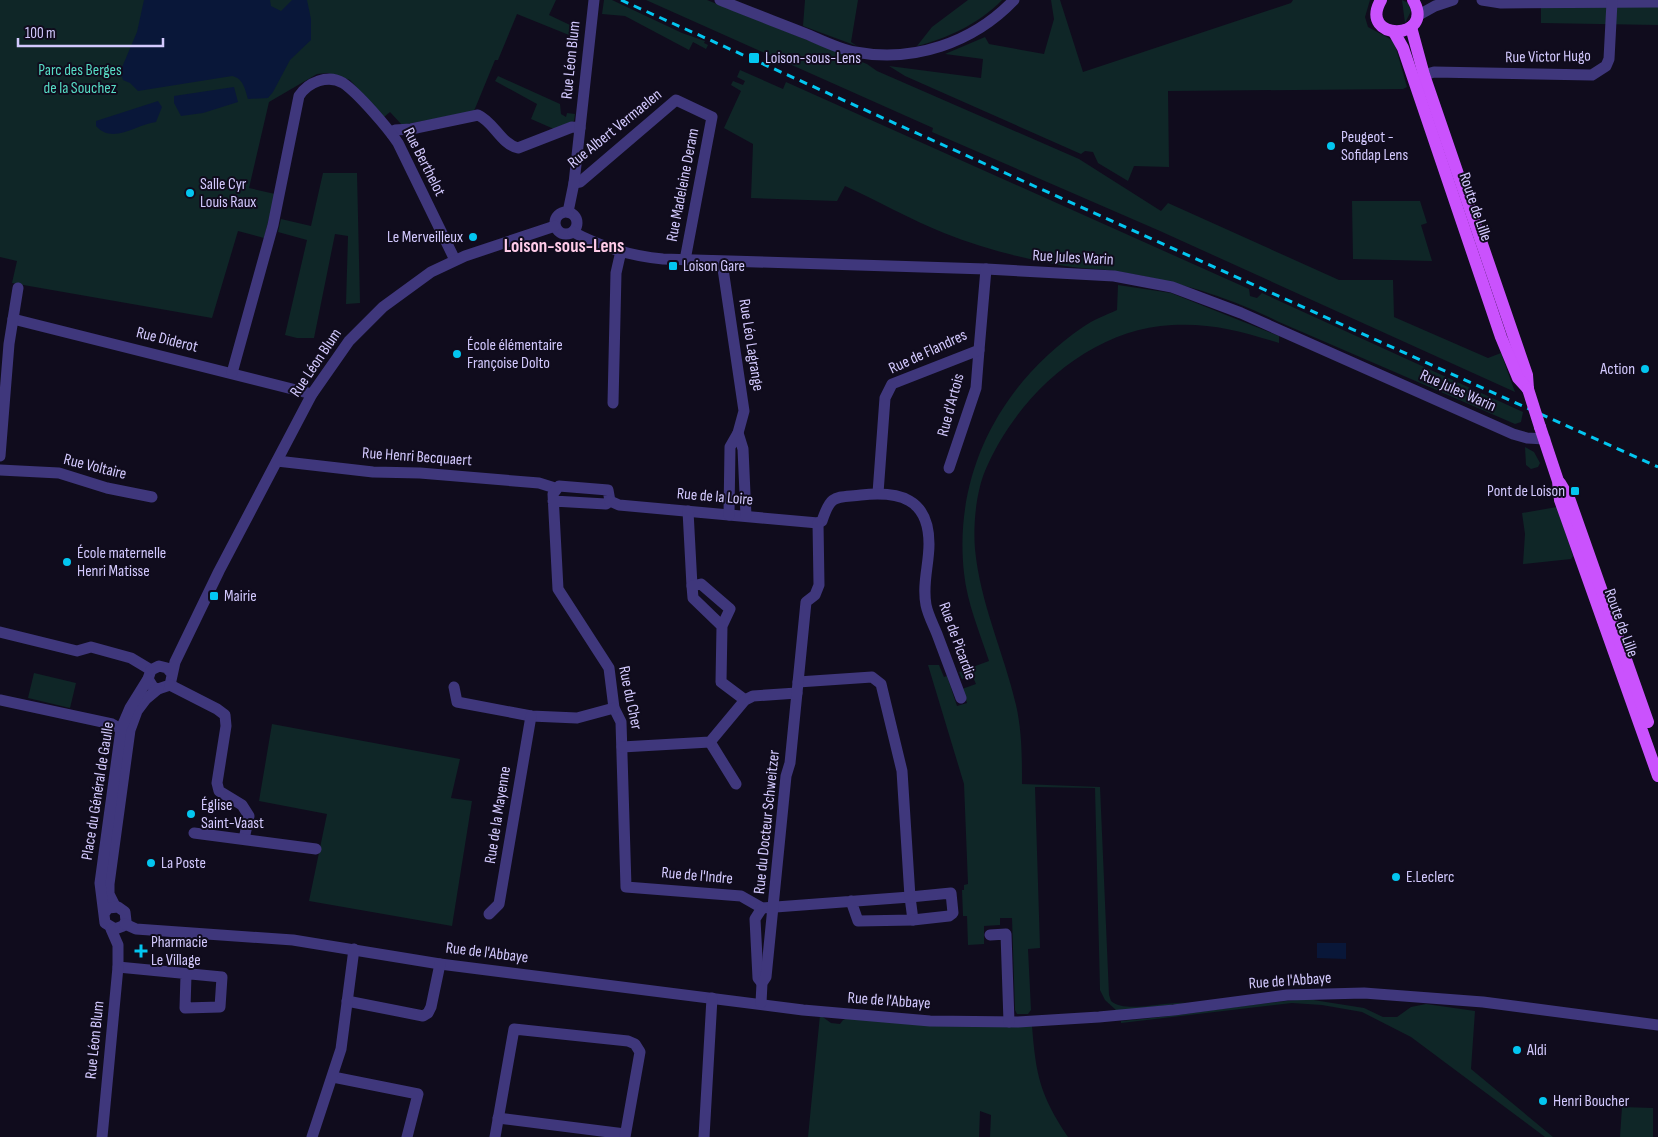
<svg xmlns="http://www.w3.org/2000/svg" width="1658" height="1137" font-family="'Sofia Sans Condensed',sans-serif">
<rect width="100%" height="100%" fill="#100c1d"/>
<g fill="#0f2627">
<polygon points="0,0 556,0 549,15 570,25 569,35 517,14 498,60 495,60 474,111 402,125 390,112 384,117 350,80 328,73 317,74 269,102 249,188 275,194 264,238 238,231 212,318 12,283 17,261 0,257"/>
<polygon points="604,0 612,0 682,33 705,41 704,43 708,45 706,49 693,42 689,50 625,16 602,14"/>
<polygon points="646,0 707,0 867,64 877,71 1079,159 1161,211 1168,203 1339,280 1393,280 1394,317 1488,358 1501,353 1515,392 1160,231 932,132 933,128"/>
<polygon points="805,0 858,0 851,42 857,46 803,26"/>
<path d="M968,0H1002C980,23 948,38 917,46L932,27Z"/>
<polygon points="1051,0 1060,0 1083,72 1291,3 1293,0 1370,0 1365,17 1368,27 1394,41 1407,87 1403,89 1168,91 1169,167 1134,166 1128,181 1098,163 1093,152 1085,151 1081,154 905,76 889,66 981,78 983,59 945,54 985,37 989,44 1044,54 1054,19"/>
<polygon points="1402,0 1408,3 1411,11 1405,23"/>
<polygon points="1541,0 1658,0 1658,25 1541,23"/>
<path d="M740,70L783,89L786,82L1249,289L1250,296L1257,298L1262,293L1523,412L1521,422L1515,424L1279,322C1229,297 1177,281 1121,272C1099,268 1076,269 1054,264C1017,257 979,247 944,233C911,220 878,201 845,186L837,201L751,198L753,144L724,128L741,91L731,85L733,81L743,85L745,81L737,77Z"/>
<polygon points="498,76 560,104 561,114 566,117 567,113 575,114 574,121 554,129 531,119 537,104 495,81"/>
<polygon points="323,173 357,173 360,303 346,304 348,236 335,234 314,338 297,338 285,335 307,240 278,232 281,219 311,226"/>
<polygon points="1352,201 1420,201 1427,223 1421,225 1432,261 1353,259"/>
<path d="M1118,285L1171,293L1279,336V343C1240,331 1212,323 1172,325C1089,329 1016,397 985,471C976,493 973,525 975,549C980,603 1004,653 1016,705C1022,731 1022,758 1022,784L1100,787L1109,995L1111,1001C1125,1014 1166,1001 1186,1003L1117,1011L1105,1000L1100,990L1095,788L1035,787L1040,948L1028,949L1031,1010L1028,1014H1017L1015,1010L1012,918H1000V925L984,926V944L968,945L967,916H963L962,890H964V885L968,884L964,784L928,665H939L944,677L947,676L957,706L967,703L962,689L976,684L972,675L962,679L959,672L989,661C980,633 967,603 964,573C953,473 1001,383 1083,327C1093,320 1106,315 1117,310Z"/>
<polygon points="1525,447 1534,452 1540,463 1538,467 1531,469 1526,465"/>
<polygon points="1557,507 1573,556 1571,559 1523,564 1525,534 1522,513"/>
<polygon points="34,673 76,683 70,708 28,698"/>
<polygon points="272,724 460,759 451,798 472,801 452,926 309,901 327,814 259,801"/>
<path d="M1307,999L1364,1008L1383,1017H1397L1411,1007L1426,1004L1475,1011L1471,1069L1553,1137H1545L1411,1037L1362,1012L1322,1005L1292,1003L1121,1023V1021C1183,1016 1244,1004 1307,999Z"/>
<path d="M820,1015L831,1023L840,1024L843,1020L848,1018C910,1024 970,1028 1032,1026C1036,1076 1040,1095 1068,1137H990L991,1115L980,1111L979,1137H808Z"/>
<polygon points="1622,1107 1653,1108 1653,1137 1620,1137"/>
</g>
<g fill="#091739">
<path d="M144,0H270L271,6L281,11L292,0H307L311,19V40L290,60L273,92L268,98L248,99C245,89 243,78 232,76L138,91L130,83L123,80L120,72L137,32Z"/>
<polygon points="234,87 238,102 203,113 181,116 174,103 174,96"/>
<path d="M158,101L162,107L156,122C137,124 113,145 96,126V121Z"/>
<polygon points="1317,943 1346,943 1346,959 1317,958"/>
</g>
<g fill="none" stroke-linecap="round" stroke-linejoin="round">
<g stroke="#3f377c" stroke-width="11">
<path d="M720,0C749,12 779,23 809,35C823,41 839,49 855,52C913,63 973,43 1014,0"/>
<polyline points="1482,0 1501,3 1658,2"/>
<polyline points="1417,16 1435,6 1453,0"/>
<polyline points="1424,75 1434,72 1592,75 1606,66 1609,59 1612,2"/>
<path d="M392,134L395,130L411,129L478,115C494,122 501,144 518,148L572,127L580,128"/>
<polyline points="574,183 580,182 676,100 712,117 685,260"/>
<circle cx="566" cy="223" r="11"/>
<polyline points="568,212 574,183 594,0"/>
<path d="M573,232C601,247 632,256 663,259L986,269L1114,276L1172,287L1241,313L1513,434L1527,438L1545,439"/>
<polyline points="722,262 744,411 738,433"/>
<polyline points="13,319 312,394"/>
<path d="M232,373L273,225L299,96C308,82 328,74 343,83C358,93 388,128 398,143L455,260"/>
<polyline points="613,403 616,273 621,251"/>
<polyline points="0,456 9,344 18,288"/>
<polyline points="277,461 373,472 420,473 539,483 555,488"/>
<polyline points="949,468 976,388 979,350"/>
<polyline points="0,470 59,473 107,488 152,497"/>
<polyline points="878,493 885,398 892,384 979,350 986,269"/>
<polyline points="553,501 606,504 610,501 608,490 559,486 553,494 558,589 609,668 614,708 621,722 626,887 741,896 762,908 910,897 913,920 858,921 851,901"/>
<polyline points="610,501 619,505 818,523"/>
<polyline points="688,511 692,586"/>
<polyline points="729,515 730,447 738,433 743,449 746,516"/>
<path d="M818,523L822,521C831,494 834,498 861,495C899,491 929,498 929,544C929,565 922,584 926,605C928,615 933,624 937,634C945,655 953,677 961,698"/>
<polyline points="722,626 730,609 701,584 692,586 693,598 722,626 721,682 745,700"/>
<polyline points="0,632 77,651 91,647 131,658 151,670"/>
<polyline points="172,674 167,668 159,666 151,670 148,679 153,687 158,689 170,685 175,662 219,571 312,394 349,341 383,307 431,272 465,256 555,226"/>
<polyline points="798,682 872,677 881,684 902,771 910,897 951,893 953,913 949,916 913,920"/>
<polyline points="170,685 217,709 225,715 226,726 217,783 219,791 242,805 249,816 244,839"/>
<polyline points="454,687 457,702 531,716 577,718 614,708"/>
<polyline points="0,700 112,724 121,729"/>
<polyline points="710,742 736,784"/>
<polyline points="622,747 710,742 745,700 753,696 797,693"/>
<polyline points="194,833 316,849"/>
<polyline points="115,906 109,894 109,884 130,730 137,711 146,699 158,689"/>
<polyline points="104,914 108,908 118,907 125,912 126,921 123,926 115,929 105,923 100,883 121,729 130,708 148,679"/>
<polyline points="489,914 499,904 531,716"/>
<polyline points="125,924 136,929 293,940 440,964 803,1010 930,1021 1018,1022 1099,1017 1174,1010 1287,995 1364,993 1483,1002 1658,1025"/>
<polyline points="990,935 1006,934 1009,1022"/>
<polyline points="118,967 222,977 220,1007 185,1008 186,975"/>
<polyline points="762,983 758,978 755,919 762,908"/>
<polyline points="347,1001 423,1016 428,1013 431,1007 440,964"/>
<polyline points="761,1003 762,983 766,977 786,776 790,763 806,602 815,595 819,585 818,523"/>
<polyline points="333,1077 418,1094 407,1137"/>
<polyline points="498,1118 625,1134"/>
<polyline points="102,1137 118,967 118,945 111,929"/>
<polyline points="312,1137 341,1049 354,949"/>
<polyline points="495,1137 514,1029 628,1041 635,1044 640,1052 625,1137"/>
<polyline points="704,1137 712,998"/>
</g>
<g stroke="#ca52fd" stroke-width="12">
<path d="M1381,0C1357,42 1437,41 1413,0"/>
<polyline points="1411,27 1424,75 1527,375 1528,389"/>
<polyline points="1394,32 1403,48 1501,337 1518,378 1528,389"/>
<polyline points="1540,427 1558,481 1560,500 1658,776"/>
<polyline points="1560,483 1569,498 1648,722"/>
</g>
<polyline stroke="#03c6f0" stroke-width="3" stroke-dasharray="8 6" stroke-linecap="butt" points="621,0 1658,467"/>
<polyline stroke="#ca52fd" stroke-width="12" points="1528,389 1540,427"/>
</g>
<g fill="#03c6f0" stroke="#100c1d" stroke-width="2">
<rect x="748" y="52" width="12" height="12" rx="2.5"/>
<circle cx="1331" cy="146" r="5"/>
<circle cx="190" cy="193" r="5"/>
<circle cx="473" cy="237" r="5"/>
<rect x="668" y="261" width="10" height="10" rx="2.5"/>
<circle cx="457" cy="354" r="5"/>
<circle cx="1645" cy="369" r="5"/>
<rect x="1570" y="486" width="10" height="10" rx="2.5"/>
<circle cx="67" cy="562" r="5"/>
<rect x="209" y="591" width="10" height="10" rx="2.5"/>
<circle cx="191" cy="814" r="5"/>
<circle cx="151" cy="863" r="5"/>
<circle cx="1396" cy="877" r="5"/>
<path d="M138.5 943.5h5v5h5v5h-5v5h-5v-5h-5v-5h5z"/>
<circle cx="1517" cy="1050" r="5"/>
<circle cx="1543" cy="1101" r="5"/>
</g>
<g text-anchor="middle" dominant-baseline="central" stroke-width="4" stroke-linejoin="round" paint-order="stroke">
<g font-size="16" fill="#d3c9fe" stroke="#100c1d">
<text transform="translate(1548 57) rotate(-1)">Rue Victor Hugo</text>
<text transform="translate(571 60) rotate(-84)">Rue Léon Blum</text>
<text transform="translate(615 129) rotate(-39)">Rue Albert Vermaelen</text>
<text transform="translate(424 162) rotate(63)">Rue Berthelot</text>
<text transform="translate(683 185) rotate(-79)">Rue Madeleine Deram</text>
<text transform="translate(1475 207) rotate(71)">Route de Lille</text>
<text transform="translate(1073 258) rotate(3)">Rue Jules Warin</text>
<text transform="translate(167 340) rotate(14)">Rue Diderot</text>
<text transform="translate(751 345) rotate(81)">Rue Léo Lagrange</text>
<text transform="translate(928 352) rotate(-25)">Rue de Flandres</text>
<text transform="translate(316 363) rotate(-56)">Rue Léon Blum</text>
<text transform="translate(1458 391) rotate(24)">Rue Jules Warin</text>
<text transform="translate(951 405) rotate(-75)">Rue d'Artois</text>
<text transform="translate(417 457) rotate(4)">Rue Henri Becquaert</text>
<text transform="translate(95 467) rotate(14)">Rue Voltaire</text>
<text transform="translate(715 497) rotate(5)">Rue de la Loire</text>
<text transform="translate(1621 623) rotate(70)">Route de Lille</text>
<text transform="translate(957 641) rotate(70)">Rue de Picardie</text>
<text transform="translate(630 698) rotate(78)">Rue du Cher</text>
<text transform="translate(98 791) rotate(-81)">Place du Général de Gaulle</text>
<text transform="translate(498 815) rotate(-81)">Rue de la Mayenne</text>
<text transform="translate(767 822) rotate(-84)">Rue du Docteur Schweitzer</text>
<text transform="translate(697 876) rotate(5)">Rue de l'Indre</text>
<text transform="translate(487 953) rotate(7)">Rue de l'Abbaye</text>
<text transform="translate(1290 981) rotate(-4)">Rue de l'Abbaye</text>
<text transform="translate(889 1001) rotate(4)">Rue de l'Abbaye</text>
<text transform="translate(95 1040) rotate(-84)">Rue Léon Blum</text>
</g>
<g font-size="16" fill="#d3c9fe" stroke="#100c1d" text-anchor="start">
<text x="765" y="58">Loison-sous-Lens</text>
<text x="1341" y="137">Peugeot -<tspan x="1341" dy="18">Sofidap Lens</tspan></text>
<text x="200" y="184">Salle Cyr<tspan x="200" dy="18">Louis Raux</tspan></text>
<text x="463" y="237" text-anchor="end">Le Merveilleux</text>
<text x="683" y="266">Loison Gare</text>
<text x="467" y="345">École élémentaire<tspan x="467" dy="18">Françoise Dolto</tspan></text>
<text x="1635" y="369" text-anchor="end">Action</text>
<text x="1565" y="491" text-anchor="end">Pont de Loison</text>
<text x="77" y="553">École maternelle<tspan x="77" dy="18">Henri Matisse</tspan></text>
<text x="224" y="596">Mairie</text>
<text x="201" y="805">Église<tspan x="201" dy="18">Saint-Vaast</tspan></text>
<text x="161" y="863">La Poste</text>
<text x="1406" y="877">E.Leclerc</text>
<text x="151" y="942">Pharmacie<tspan x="151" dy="18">Le Village</tspan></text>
<text x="1527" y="1050">Aldi</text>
<text x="1553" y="1101">Henri Boucher</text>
</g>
<g font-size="16" fill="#57dcc5" stroke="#100c1d">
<text x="80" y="70">Parc des Berges<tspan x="80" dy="18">de la Souchez</tspan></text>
</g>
<g font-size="19" font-weight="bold" fill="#fecbe8" stroke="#100c1d">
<text x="564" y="246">Loison-sous-Lens</text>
</g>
</g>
<path d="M18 38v8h145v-8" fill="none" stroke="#d3c9fe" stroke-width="2.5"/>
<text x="25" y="38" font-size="15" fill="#d3c9fe" stroke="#100c1d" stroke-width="4" paint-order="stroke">100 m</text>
</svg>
